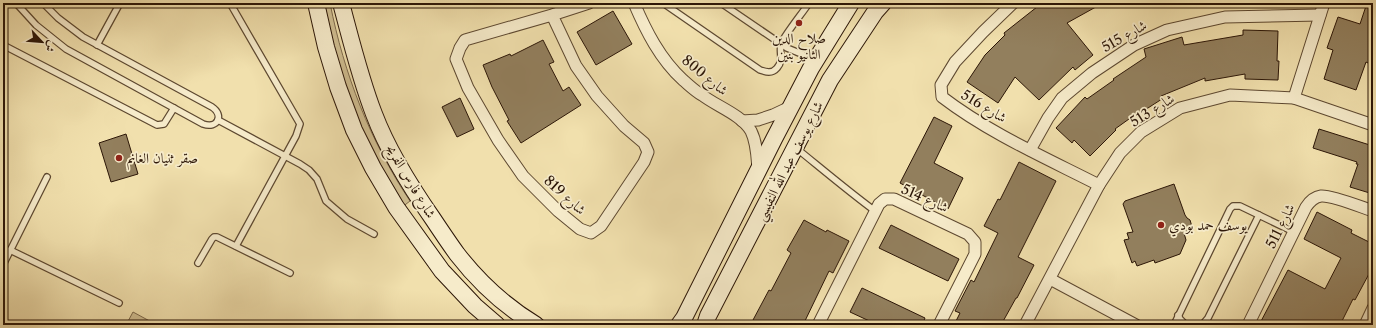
<svg xmlns="http://www.w3.org/2000/svg" width="1376" height="328" font-family="'Libre Caslon Text',Amiri,serif">
<rect width="100%" height="100%" fill="#f1e0ad"/>
<filter id="stains"><feTurbulence type="fractalNoise" baseFrequency=".005" numOctaves="4"/><feColorMatrix values="0 0 0 0 .2 0 0 0 0 .09 0 0 0 0 .02 0 0 0 .5 -.17"/></filter>
<radialGradient id="worn" r=".72"><stop offset=".6" stop-color="#630" stop-opacity="0"/><stop offset="1" stop-color="#630" stop-opacity=".3"/></radialGradient>
<g fill="#d0be91" stroke="#7e6a4c">
<path d="M318,3H330C344,74 370,141 410,201L401,208L360,136Z"/>
<polygon points="133,312 157,325 126,325"/>
</g>
<g fill="#927f5d" stroke="#2c1607">
<polygon points="1042,3 1103,3 1067,23 1093,55 1075,70 1073,67 1039,100 1015,77 998,103 967,82 985,55 1005,35 1004,33"/>
<polygon points="1367,3 1373,3 1373,47 1368,63 1366,62 1356,90 1324,79 1333,50 1327,48 1338,17 1360,24"/>
<polygon points="613,11 632,44 596,65 577,32"/>
<polygon points="1243,30 1278,31 1277,61 1279,61 1278,80 1245,79 1245,74 1205,81 1205,78 1161,96 1162,99 1137,115 1136,114 1115,129 1116,130 1090,156 1074,140 1072,143 1056,128 1085,97 1087,99 1114,80 1113,79 1146,57 1144,49 1182,37 1184,45 1243,35"/>
<polygon points="543,40 554,62 549,64 563,91 569,87 581,105 521,143 507,121 509,120 492,87 483,65 510,54 511,56"/>
<polygon points="460,98 474,129 457,137 442,107"/>
<polygon points="934,117 952,126 934,163 963,178 948,209 900,183"/>
<polygon points="1319,129 1373,146 1373,194 1350,187 1358,164 1356,164 1357,162 1313,148"/>
<polygon points="126,134 138,174 111,182 99,143"/>
<polygon points="1019,162 1056,181 1018,257 1034,265 1017,298 1016,298 1001,325 954,325 960,313 955,311 971,280 974,282 998,233 984,226 998,199 1000,200"/>
<polygon points="1174,184 1185,215 1187,218 1190,220 1193,230 1184,233 1186,240 1180,254 1155,263 1154,260 1137,266 1135,261 1132,263 1124,240 1129,239 1127,233 1133,232 1123,204 1125,201"/>
<polygon points="1317,212 1352,230 1351,233 1373,244 1373,273 1370,272 1355,300 1353,299 1340,325 1259,325 1288,270 1325,289 1341,258 1304,239"/>
<polygon points="804,220 826,232 827,230 849,241 833,273 829,271 803,325 763,325 753,320 769,290 771,291 791,253 787,250"/>
<polygon points="891,225 959,259 948,281 879,248"/>
<polygon points="862,288 925,318 922,325 878,325 850,312"/>
</g>
<g fill="none" stroke-linecap="round" stroke-linejoin="round">
<g stroke="#5d4830" stroke-width="8">
<g id="lane">
<path d="M16,3L36,25L66,49L203,124C218,129 224,115 212,107L83,37L58,18L43,3"/>
<polyline points="230,3 300,124 296,136 236,246"/>
<path d="M663,3L760,70C766,72 772,74 777,68C784,60 779,53 781,44C783,37 804,11 809,3"/>
<polyline points="721,3 787,48 804,55 817,55"/>
<polyline points="3,45 157,125 164,124 174,108"/>
<polyline points="97,45 120,3"/>
<polyline points="218,120 300,164 309,170 317,179 326,201 347,219 374,234"/>
<path d="M796,148C822,169 848,191 875,211"/>
<polyline points="10,250 119,303"/>
<polyline points="198,263 212,239 214,237 217,237 290,273"/>
<polyline points="3,265 47,177"/>
<polyline points="1178,315 1180,319 1186,325"/>
<polyline points="1174,325 1230,209 1233,206 1240,206 1294,232"/>
<polyline points="1202,325 1208,318 1259,215"/>
</g>
</g>
<g stroke="#5d4830" stroke-width="13">
<g id="street">
<path d="M634,3C646,31 660,59 683,80C689,85 695,91 702,95C716,106 742,115 751,131C757,143 757,157 758,170"/>
<path d="M1013,3L983,32L955,62L941,85L942,97C989,133 1046,158 1099,185"/>
<polyline points="552,15 576,66 597,96 624,126 644,143 648,152 644,162 601,226 591,233 580,229 558,211 523,176 498,140 468,88 456,59 460,48 465,40 552,15 589,3"/>
<polyline points="1294,98 1324,3"/>
<polyline points="742,121 758,120 773,115 792,106"/>
<polyline points="1030,150 1048,118 1062,98 1092,73 1134,45 1167,30 1225,17 1320,15"/>
<polyline points="1050,279 1136,325"/>
<polyline points="818,325 879,204 885,199 894,199 968,234 975,242 975,254 939,325"/>
<polyline points="1025,325 1099,185 1120,153 1141,132 1180,108 1230,95 1294,98 1373,125"/>
<path d="M1248,325L1306,207C1310,201 1314,197 1321,196C1332,195 1361,207 1373,211"/>
<polyline points="1365,325 1373,308"/>
</g>
</g>
<g stroke="#2c1607" stroke-width="18">
<g id="secondary">
<polyline points="316,3 326,47 338,87 354,130 373,168 396,207 442,271 475,306 497,325"/>
<path d="M341,3C351,40 360,78 374,114C388,151 410,186 433,219C441,231 449,243 457,254C478,281 506,307 536,325"/>
<polyline points="679,325 684,318 774,139 811,68 851,3"/>
<polyline points="705,325 708,316 830,80 875,12 883,3"/>
</g>
</g>
<use href="#lane" stroke="#f6ebca" stroke-width="5.5"/>
<use href="#street" stroke="#f6ebca" stroke-width="11"/>
<use href="#secondary" stroke="#f6ebca" stroke-width="16"/>
</g>
<g fill="#8f2418" stroke="#f6ebca" stroke-width="1.5">
<circle cx="799" cy="23" r="4"/>
<circle cx="119" cy="158" r="4"/>
<circle cx="1161" cy="225" r="4"/>
</g>
<g text-anchor="middle" dominant-baseline="central" stroke-width="3.5" stroke-linejoin="round" paint-order="stroke">
<g font-size="14" fill="#2c1607" stroke="#f6ebca">
<text transform="translate(1124 36) rotate(-30)">شارع 515</text>
<text transform="translate(705 75) rotate(39)">شارع 800</text>
<text transform="translate(984 106) rotate(31)">شارع 516</text>
<text transform="translate(1152 110) rotate(-32)">شارع 513</text>
<text transform="translate(789 161) rotate(-63)">شارع يوسف عبد الله النفيسي</text>
<text transform="translate(411 181) rotate(59)">شارع فارس الفريح</text>
<text transform="translate(565 195) rotate(42)">شارع 819</text>
<text transform="translate(925 198) rotate(24)">شارع 514</text>
<text transform="translate(1280 226) rotate(-64)">شارع 511</text>
</g>
<g font-size="14" fill="#2c1607" stroke="#f6ebca" text-anchor="start">
<text x="799" y="38" text-anchor="middle">صلاح الدين<tspan x="799" dy="16">الثانيو بنين</tspan></text>
<text x="127" y="158">صقر ثنيان الغانم</text>
<text x="1169" y="225">يوسف حمد بودي</text>
</g>
</g>
<rect width="1376" height="328" fill="none" stroke="#f1e0ad" stroke-width="16"/>
<rect x="4" y="4" width="1368" height="320" fill="none" stroke="#2c1607" stroke-width="2"/>
<rect x="8" y="8" width="1360" height="312" fill="none" stroke="#2c1607"/>
<g transform="translate(42 42) rotate(116)" stroke="#f6ebca" stroke-width="3" paint-order="stroke">
<path d="M0-3L7 15L0 10L-7 15Z" fill="#2c1607"/>
<text y="-6" font-size="11" font-weight="bold" text-anchor="middle" fill="#2c1607">ش</text>
</g>
<rect width="100%" height="100%" filter="url(#stains)"/>
<rect width="100%" height="100%" fill="url(#worn)"/>
</svg>
